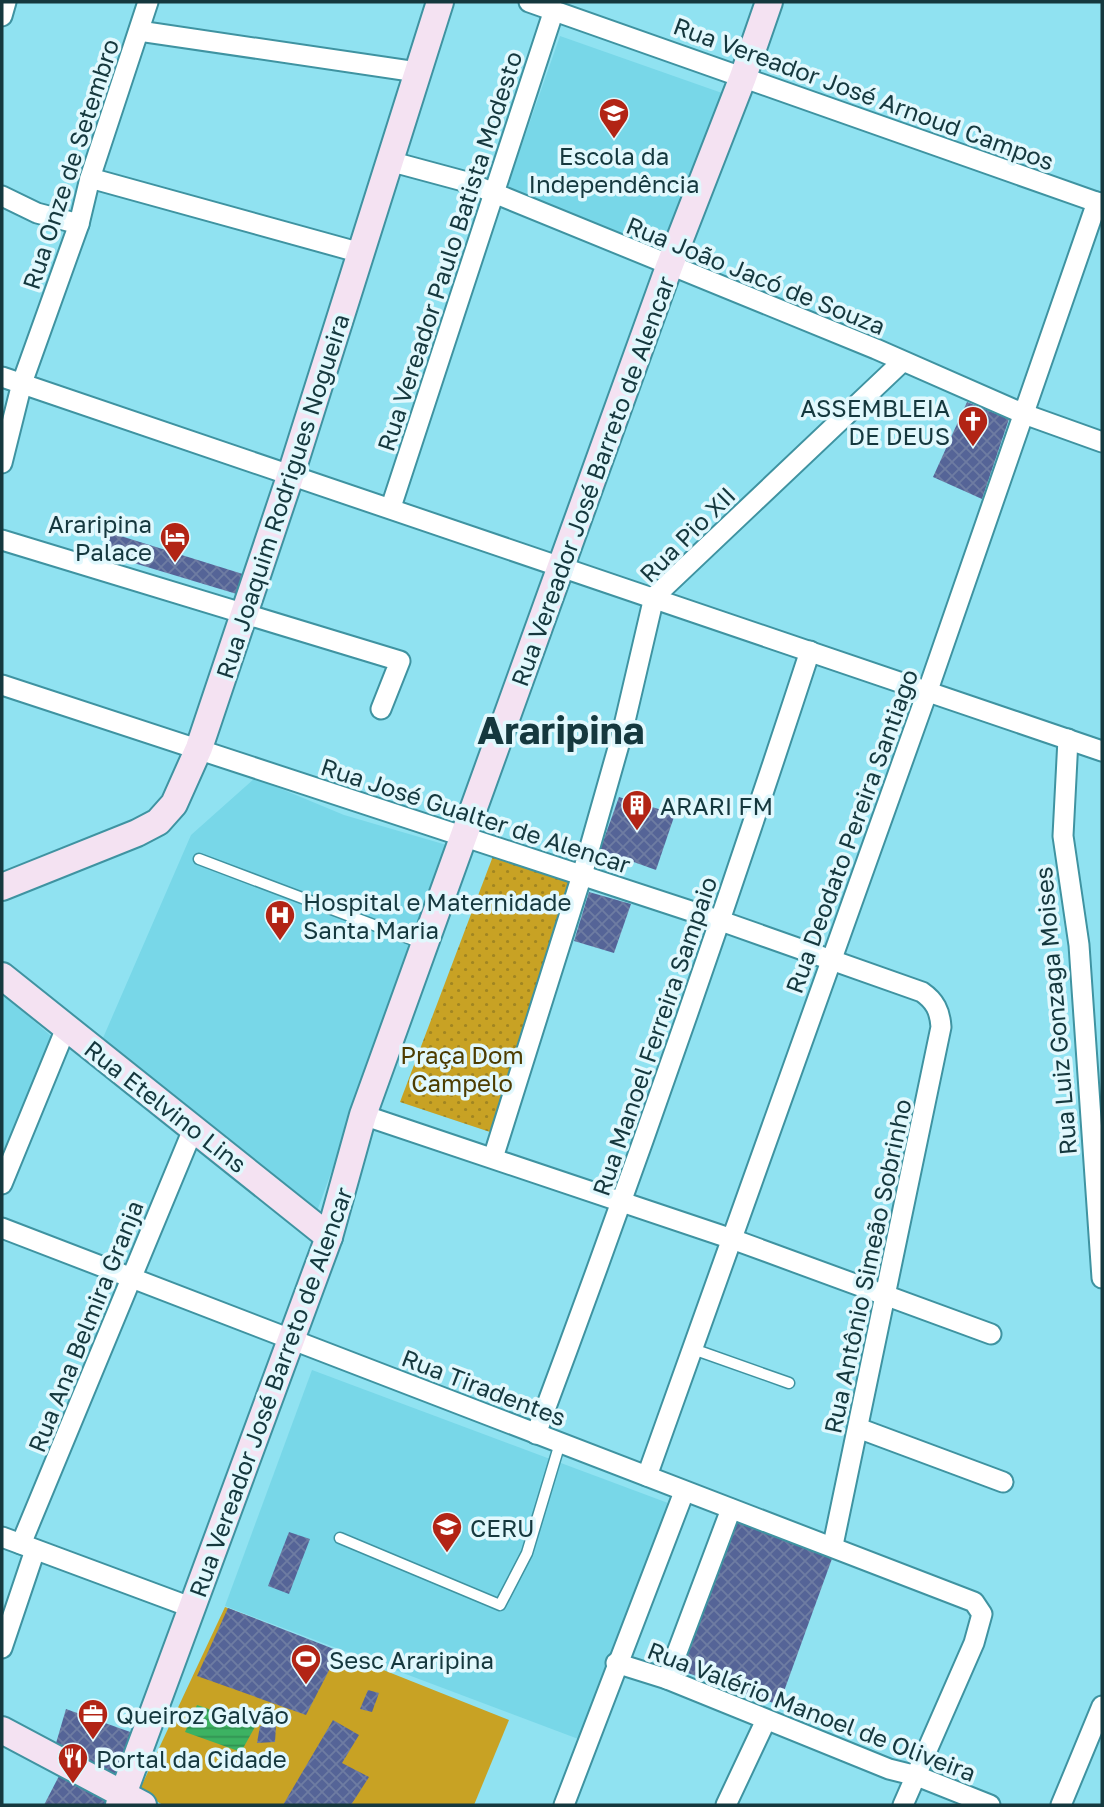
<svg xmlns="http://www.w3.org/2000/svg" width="1104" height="1807" font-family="'Golos Text',sans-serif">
<defs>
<pattern id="grass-dots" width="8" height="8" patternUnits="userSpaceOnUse" patternTransform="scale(1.75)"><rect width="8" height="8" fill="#c8a224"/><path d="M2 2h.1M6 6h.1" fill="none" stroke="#a18521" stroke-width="1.8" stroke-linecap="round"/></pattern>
<pattern id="water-rules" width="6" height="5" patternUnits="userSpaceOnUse" patternTransform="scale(1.75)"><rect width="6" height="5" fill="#3cb262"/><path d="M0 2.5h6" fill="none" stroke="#319252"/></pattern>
<pattern id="building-cross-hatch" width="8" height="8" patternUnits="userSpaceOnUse" patternTransform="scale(1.75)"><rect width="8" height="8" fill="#556497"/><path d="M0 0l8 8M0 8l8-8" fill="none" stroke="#6e7ca2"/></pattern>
</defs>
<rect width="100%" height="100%" fill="#90e2f1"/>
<g fill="#78d7e8">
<polygon points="560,36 722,93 663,253 507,187"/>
<polygon points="255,778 344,815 450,846 316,1214 103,1038 191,835"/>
<polygon points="2,993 51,1036 2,1156"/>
<polygon points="312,1370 668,1503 581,1740 225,1606"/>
</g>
<polygon fill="url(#grass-dots)" points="493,856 569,881 490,1132 400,1102"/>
<polygon fill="#c8a224" points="225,1607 509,1720 474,1805 163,1805 139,1791"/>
<polygon fill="url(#water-rules)" points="197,1705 256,1725 241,1752 185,1732"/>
<g fill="url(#building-cross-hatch)">
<polygon points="967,402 1009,419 982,499 933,477"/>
<polygon points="111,533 246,575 240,595 104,554"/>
<polygon points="619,797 675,814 656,870 600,850"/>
<polygon points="589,892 631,904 614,953 574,941"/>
<polygon points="731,1520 833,1556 779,1705 682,1671"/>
<polygon points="289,1532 310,1539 289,1594 268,1586"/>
<polygon points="228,1608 339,1651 306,1715 197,1676"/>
<polygon points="368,1690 379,1693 372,1712 360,1709"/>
<polygon points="66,1709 133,1733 114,1785 54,1750"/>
<polygon points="333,1720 359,1735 342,1763 369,1777 351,1805 283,1805"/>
<polygon points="260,1726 276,1726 275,1742 257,1743"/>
<polygon points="59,1776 125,1794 118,1805 44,1805"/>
</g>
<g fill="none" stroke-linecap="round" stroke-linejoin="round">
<g stroke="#3f93a1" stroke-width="13">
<g id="lane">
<polyline points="199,859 424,944"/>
<polyline points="693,1349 789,1383"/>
<polyline points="340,1538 500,1605 527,1553 560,1443"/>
</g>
</g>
<g stroke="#3f93a1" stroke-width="23">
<g id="street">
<polyline points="529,2 1102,204"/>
<polyline points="2,16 6,2"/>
<polyline points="139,31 417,72"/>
<polyline points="389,161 467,182 876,349 1024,414 1102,442"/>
<polyline points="90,178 361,253"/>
<polyline points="2,196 37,213 79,224"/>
<polyline points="2,377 1102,751"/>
<polyline points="2,463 22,383 79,224 90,178 148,2"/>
<polyline points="391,507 554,10"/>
<polyline points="2,540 400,661 381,709"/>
<path d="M2,685L721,921L922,992C935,1001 940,1011 941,1027L833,1545"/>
<polyline points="1068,739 1063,836 1079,945 1102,1278"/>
<polyline points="363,1115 732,1239 991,1334"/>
<polyline points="493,1158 582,875 622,734 654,597 902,362"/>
<polyline points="2,1184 66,1028"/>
<polyline points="2,1228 974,1602 982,1614 974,1643 903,1805"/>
<polyline points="858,1428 1003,1482"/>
<path d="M536,1434C633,1175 724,914 810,651"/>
<polyline points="647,1476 928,690 1097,202"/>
<polyline points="2,1537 193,1608"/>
<polyline points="21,1544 194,1127"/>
<polyline points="2,1648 35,1550"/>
<polyline points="616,1663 667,1679 889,1769 917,1776 990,1805"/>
<polyline points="667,1679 731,1509"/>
<polyline points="564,1805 684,1492"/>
<polyline points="726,1805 766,1720"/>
<polyline points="1061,1805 1102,1706"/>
</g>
</g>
<g stroke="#3f93a1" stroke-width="30">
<g id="secondary">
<polyline points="2,887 137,833 158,822 174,804 199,748 291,474 440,2"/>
<polyline points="2,976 329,1237"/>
<polyline points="2,1730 143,1805"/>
<polyline points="119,1805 329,1237 363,1115 669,267 743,77 769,2"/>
</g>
</g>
<use href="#lane" stroke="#fff" stroke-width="10"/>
<use href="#street" stroke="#fff" stroke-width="19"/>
<use href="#secondary" stroke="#f4e2f2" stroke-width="26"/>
</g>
<defs>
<g id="school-pin" transform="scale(1.575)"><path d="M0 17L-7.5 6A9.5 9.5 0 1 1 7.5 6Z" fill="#b22415" stroke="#e1f8fd"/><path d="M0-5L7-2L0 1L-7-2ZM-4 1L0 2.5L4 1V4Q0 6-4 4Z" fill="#fff"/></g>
<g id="church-pin" transform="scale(1.575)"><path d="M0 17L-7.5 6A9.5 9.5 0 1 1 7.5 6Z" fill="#b22415" stroke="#e1f8fd"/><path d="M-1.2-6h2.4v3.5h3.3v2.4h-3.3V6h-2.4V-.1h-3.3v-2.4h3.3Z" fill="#fff"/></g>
<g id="hotel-pin" transform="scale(1.575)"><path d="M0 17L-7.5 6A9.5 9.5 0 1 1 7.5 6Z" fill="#b22415" stroke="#e1f8fd"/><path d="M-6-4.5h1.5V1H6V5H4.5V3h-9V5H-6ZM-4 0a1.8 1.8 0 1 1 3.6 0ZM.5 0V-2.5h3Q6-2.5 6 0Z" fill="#fff"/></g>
<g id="building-pin" transform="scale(1.575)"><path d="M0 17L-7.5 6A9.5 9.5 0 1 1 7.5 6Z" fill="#b22415" stroke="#e1f8fd"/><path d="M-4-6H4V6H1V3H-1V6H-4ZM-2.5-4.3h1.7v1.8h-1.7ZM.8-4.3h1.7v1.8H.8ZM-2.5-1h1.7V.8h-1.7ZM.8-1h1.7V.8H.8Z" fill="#fff"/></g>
<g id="hospital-pin" transform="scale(1.575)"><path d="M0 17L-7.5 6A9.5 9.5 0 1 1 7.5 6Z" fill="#b22415" stroke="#e1f8fd"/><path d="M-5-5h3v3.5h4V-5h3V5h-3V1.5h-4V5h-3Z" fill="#fff"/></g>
<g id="stadium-pin" transform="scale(1.575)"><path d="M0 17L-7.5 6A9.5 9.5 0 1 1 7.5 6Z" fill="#b22415" stroke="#e1f8fd"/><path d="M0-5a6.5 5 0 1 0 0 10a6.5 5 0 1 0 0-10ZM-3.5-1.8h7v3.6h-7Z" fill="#fff"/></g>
<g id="office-pin" transform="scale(1.575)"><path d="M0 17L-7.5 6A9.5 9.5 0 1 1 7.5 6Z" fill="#b22415" stroke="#e1f8fd"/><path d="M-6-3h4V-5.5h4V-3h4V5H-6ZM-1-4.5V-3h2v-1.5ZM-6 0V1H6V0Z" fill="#fff"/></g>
<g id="restaurant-pin" transform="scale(1.575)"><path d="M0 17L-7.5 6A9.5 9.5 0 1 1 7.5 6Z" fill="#b22415" stroke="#e1f8fd"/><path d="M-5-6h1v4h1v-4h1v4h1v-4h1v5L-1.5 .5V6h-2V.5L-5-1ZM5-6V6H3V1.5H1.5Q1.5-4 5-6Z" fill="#fff"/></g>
</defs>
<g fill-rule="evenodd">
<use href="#school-pin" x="614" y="113"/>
<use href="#church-pin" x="973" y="421"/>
<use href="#hotel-pin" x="175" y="537"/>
<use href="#building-pin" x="637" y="805"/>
<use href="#hospital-pin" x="280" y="915"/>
<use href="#school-pin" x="447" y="1527"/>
<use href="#stadium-pin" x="306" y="1659"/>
<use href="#office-pin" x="93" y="1714"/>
<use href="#restaurant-pin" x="73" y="1758"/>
</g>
<g text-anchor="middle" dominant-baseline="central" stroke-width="7" stroke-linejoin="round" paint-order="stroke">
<g font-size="24" fill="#15383e" stroke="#e1f8fd">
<text transform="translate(864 93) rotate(20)">Rua Vereador José Arnoud Campos</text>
<text transform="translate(70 164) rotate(-72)">Rua Onze de Setembro</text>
<text transform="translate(449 251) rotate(-72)">Rua Vereador Paulo Batista Modesto</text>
<text transform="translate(756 275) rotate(22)">Rua João Jacó de Souza</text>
<text transform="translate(592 481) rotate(-70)">Rua Vereador José Barreto de Alencar</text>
<text transform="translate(282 496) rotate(-72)">Rua Joaquim Rodrigues Nogueira</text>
<text transform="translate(687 534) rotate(-45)">Rua Pio XII</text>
<text transform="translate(476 815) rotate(18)">Rua José Gualter de Alencar</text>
<text transform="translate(851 831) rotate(-70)">Rua Deodato Pereira Santiago</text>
<text transform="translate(1055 1011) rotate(-95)">Rua Luiz Gonzaga Moises</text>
<text transform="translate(654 1036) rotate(-71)">Rua Manoel Ferreira Sampaio</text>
<text transform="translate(166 1106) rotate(38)">Rua Etelvino Lins</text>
<text transform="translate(867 1266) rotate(-78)">Rua Antônio Simeão Sobrinho</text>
<text transform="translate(85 1326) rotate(-68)">Rua Ana Belmira Granja</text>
<text transform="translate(484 1387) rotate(21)">Rua Tiradentes</text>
<text transform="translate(270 1392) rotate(-70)">Rua Vereador José Barreto de Alencar</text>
<text transform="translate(812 1711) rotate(21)">Rua Valério Manoel de Oliveira</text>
</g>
<g font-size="24" fill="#15383e" stroke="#e1f8fd" text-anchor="start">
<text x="614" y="155" text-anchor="middle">Escola da<tspan x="614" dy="28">Independência</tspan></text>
<text x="950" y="407" text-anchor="end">ASSEMBLEIA<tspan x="950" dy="28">DE DEUS</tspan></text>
<text x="152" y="523" text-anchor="end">Araripina<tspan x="152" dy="28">Palace</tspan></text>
<text x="660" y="805">ARARI FM</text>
<text x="303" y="901">Hospital e Maternidade<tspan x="303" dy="28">Santa Maria</tspan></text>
<text x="470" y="1527">CERU</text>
<text x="329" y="1659">Sesc Araripina</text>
<text x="116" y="1714">Queiroz Galvão</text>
<text x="96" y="1758">Portal da Cidade</text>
</g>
<g font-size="24" fill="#4d3c00" stroke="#e1f8fd">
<text x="462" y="1054">Praça Dom<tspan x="462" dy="28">Campelo</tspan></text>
</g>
<g font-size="38" font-weight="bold" fill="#15383e" stroke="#e1f8fd">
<text x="561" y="729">Araripina</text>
</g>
</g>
<rect width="1104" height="1807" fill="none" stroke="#15383e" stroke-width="7"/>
</svg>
